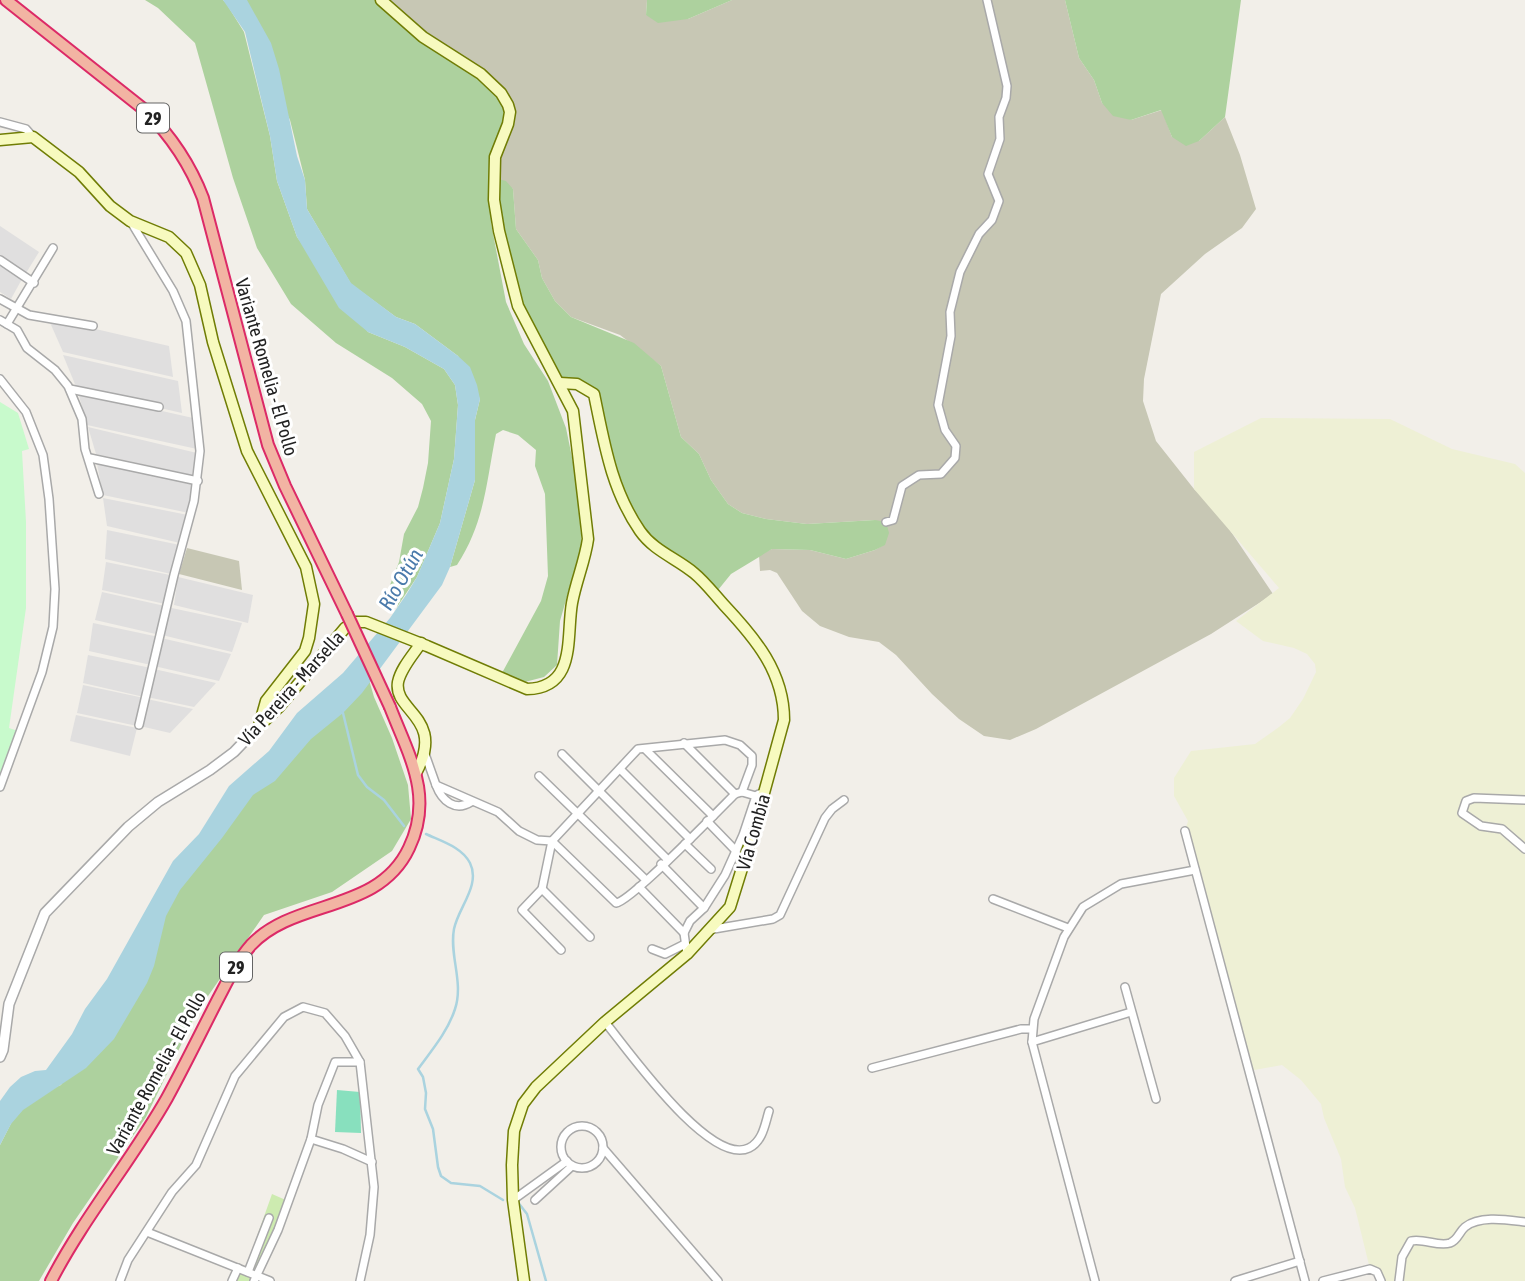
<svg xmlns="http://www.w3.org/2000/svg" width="1525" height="1281" font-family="'Asap Condensed',sans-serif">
<rect width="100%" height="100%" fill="#f2efe9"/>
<g fill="#e0dfdf">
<polygon points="0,226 39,252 26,273 0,255"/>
<polygon points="0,264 22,279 11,299 0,292"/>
<polygon points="48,318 169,346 173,377 63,352"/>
<polygon points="63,355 178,381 182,413 77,389"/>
<polygon points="78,392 193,418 197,449 87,425"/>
<polygon points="88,427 197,453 192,475 96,454"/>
<polygon points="97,464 195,485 189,513 103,495"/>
<polygon points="103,498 188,515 180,543 107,526"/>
<polygon points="107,530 180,545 171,574 105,559"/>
<polygon points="106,562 170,575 165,604 102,590"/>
<polygon points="178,577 253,595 248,623 174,605"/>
<polygon points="102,592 165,606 160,635 95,620"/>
<polygon points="167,607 242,623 232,652 162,635"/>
<polygon points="93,623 159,637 151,665 89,651"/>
<polygon points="161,638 231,654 219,681 154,666"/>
<polygon points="88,655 151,668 144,697 83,683"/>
<polygon points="154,669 216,683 194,707 147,697"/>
<polygon points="83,685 144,698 137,726 77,713"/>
<polygon points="147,699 193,709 170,733 140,726"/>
<polygon points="76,715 137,728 130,756 70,741"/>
</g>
<g fill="#c7c7b4">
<polygon points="381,0 647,0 646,15 688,19 732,0 1065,0 1079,58 1094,80 1102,103 1131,120 1162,110 1172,137 1199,141 1225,117 1240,155 1256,209 1242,228 1205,254 1161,294 1144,379 1143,401 1156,441 1194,489 1213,505 1273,594 1211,634 1036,729 1010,740 984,736 959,719 932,694 896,655 879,642 849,637 820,626 802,611 777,573 770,570 760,571 759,555 772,549 810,550 846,559 875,550 885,544 875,520 807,524 766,519 742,513 728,504 711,480 699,454 681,437 661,366 620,335 571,317 555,301 542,278 538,260 516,229 513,189 494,178 495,157"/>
<polygon points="187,548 239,561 242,590 179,574"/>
</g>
<polygon fill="#eef0d5" points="1261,418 1390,419 1452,449 1515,464 1525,473 1525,1281 1397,1281 1397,1274 1395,1281 1379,1281 1370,1269 1355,1208 1345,1187 1341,1159 1324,1118 1321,1104 1301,1080 1282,1065 1249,1071 1185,831 1188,821 1174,796 1174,778 1191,751 1255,744 1279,727 1290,718 1303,699 1316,672 1315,664 1307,654 1294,648 1263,641 1236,621 1279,588 1194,489 1194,452"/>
<polygon fill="#cdebb0" points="272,1194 288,1201 254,1281 232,1281 238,1268 245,1270"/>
<g fill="#add19e">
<polygon points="145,0 223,0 226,3 244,32 270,136 277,181 297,237 368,332 405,347 444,369 455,385 458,405 454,459 440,523 417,577 397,607 392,598 390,585 399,562 404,534 418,507 423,488 428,463 431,421 422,404 392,378 336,343 291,304 257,248 233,178 195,43 158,8"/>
<path d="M231,0H381L488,81L507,104L508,124L490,157L491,223L506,302L524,344L548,381L566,428L575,472L582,544L560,621L557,665L544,677L521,683L502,673L541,601L548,576L545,494L535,466L536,450L518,435L503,430L496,434C486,483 485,522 457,565L450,567L475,480V420L480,399L458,356L415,324L396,317L351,284L307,209L305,180L290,120Z"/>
<polygon points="647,0 732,0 688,19 658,23 646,15"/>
<polygon points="1065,0 1241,0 1225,117 1199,141 1186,146 1172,137 1161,110 1131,120 1113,116 1102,103 1094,80 1079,58"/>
<polygon points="494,178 506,181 513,189 516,229 538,260 542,278 555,301 571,317 634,343 661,366 681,437 699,454 711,480 728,504 742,513 766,519 807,524 875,520 886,522 889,533 885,545 875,550 846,559 810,550 772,549 731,574 714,595 661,552 624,504 594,394 560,383 508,276"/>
<polygon points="365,666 374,697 392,738 408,785 411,819 392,851 332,892 264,915 197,1012 146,1117 73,1223 39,1281 0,1281 0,1145 23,1100 61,1085 170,890 227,814"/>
</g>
<polygon fill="#c8facc" points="0,402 18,413 29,449 22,451 26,522 26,608 9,728 21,732 0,787"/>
<polygon fill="#88e0be" points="337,1090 360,1092 361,1133 335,1132"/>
<polygon fill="#aad3df" points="223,0 247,0 271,43 279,69 297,156 305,180 307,209 351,283 396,317 415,324 458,356 470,367 477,385 480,399 475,420 475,480 450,567 442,585 362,693 343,713 311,739 275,781 253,795 222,838 180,890 166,916 154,966 147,983 114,1039 86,1068 23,1110 11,1124 0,1145 0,1101 10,1087 21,1077 35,1071 46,1070 72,1034 85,1009 107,979 173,861 199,834 229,786 269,751 297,713 343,673 390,618 406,595 417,577 440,523 454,459 458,405 455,385 444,369 405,347 368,332 339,308 297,237 277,181 270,136 245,32"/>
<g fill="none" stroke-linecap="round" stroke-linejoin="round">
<g stroke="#aad3df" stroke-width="2.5">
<polyline points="341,712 343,713 358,775 367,787 384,800 404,826"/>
<path d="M426,834C441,841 462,847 470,863C481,885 458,908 454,929C449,955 464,982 455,1009C448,1031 432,1050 418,1069L423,1077L426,1093L425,1109L433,1129L438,1167L441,1176L451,1183L480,1186L503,1200"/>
<polyline points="517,1201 527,1214 546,1281"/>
</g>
<g stroke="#a9a9a9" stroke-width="10">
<g id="minor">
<polyline points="0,122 26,129 33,137"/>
<polyline points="131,222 173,291 186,321 200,451 194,501 174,575 139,725"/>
<polyline points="0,260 34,283"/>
<polyline points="0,299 29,315 93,326"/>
<polyline points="0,320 17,330 27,348 55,370 68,386 82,419 85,449 99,494"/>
<polyline points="7,324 53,248"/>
<polyline points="0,379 26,412 43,455 49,499 55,589 53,627 42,672 0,787"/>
<polyline points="70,389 159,407"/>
<polyline points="90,458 198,481"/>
<polyline points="886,522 893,520 902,486 919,475 941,474 955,458 956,446 945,430 938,405 951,336 950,312 960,272 979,234 992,220 999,201 988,174 1000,139 999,117 1006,98 1007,86 987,0"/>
<polyline points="684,743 735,794"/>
<polyline points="645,749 713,816"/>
<path d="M425,754L436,785L498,812L519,831L537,840L552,841L616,903C631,901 718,811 735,794L742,792L756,796"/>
<polyline points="562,754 667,859"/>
<polyline points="620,769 690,839"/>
<polyline points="539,776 646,880"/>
<path d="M436,785C442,801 455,812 471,802"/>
<polyline points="1525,800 1474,798 1466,801 1462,813 1481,826 1502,829 1525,849"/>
<polyline points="707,821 736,851"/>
<polyline points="1185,831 1305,1281"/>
<polyline points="685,844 711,869"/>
<polyline points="661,864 704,908"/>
<polyline points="639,887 684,933"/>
<polyline points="542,889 590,937"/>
<polyline points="993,899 1068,928"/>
<polyline points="708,930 773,919 780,915 825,818 832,809 844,800"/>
<polyline points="652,949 665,954 685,944"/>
<polyline points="561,950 522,910 542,889 552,841 638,749 725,740 740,745 752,756 752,765 742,792"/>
<polyline points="687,954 684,933 690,921 704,908 725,875 743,835 756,796 759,794"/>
<polyline points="1125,987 1156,1099"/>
<path d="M605,1022C628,1050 710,1167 749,1148C763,1141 765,1124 769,1111"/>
<polyline points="1032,1042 1131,1012"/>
<polyline points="872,1068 1021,1029 1032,1029"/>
<circle cx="582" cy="1147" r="21"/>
<polyline points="311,1139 343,1149 372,1162"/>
<polyline points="603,1148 718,1281"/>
<polyline points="513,1200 567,1161"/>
<polyline points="535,1200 572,1166"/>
<polyline points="147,1232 270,1281"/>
<polyline points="248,1272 269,1218"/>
<polyline points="120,1281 128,1260 172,1192 196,1165 235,1076 284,1017 303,1007 325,1013 345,1036 360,1062 374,1187 370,1235 360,1281"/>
<polyline points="232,1281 238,1268"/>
<polyline points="254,1281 278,1230 311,1139 318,1105 335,1062 360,1062"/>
<polyline points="1095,1281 1032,1042 1034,1019 1064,937 1083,907 1121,884 1195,870"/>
<polyline points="1235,1281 1300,1261"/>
<polyline points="1323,1281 1370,1269 1377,1272 1381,1281"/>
<path d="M1399,1281L1402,1257L1411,1241C1424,1238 1438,1247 1450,1243C1458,1240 1459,1232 1465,1227C1480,1215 1508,1220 1525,1222"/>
</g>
</g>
<g stroke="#a9a9a9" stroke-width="12">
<polyline id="tertiary" points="0,1057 3,1050 9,1004 45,913 128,827 158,802 210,770 234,752 259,726"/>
</g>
<g stroke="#707d05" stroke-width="13">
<g id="secondary">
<polyline points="0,140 33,137 79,172 110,206 130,221 169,237 186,253 200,285 213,342 247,451 306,567 314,604 309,638 305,651 266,701 259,726"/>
<path d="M259,726L279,707L345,628L356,622H366L427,646L527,689C577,688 566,637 572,603C576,581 585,561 588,539L573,411L518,306L499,231L494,200L495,157L508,124L510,112L508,105L501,93L481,74L423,37L381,0"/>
<path d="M416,773C446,717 393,712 398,682C401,668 413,655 421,643"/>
<path d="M524,1281L513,1200L512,1165L514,1131L523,1104L536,1087L605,1022L687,954L730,907L753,833L784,720C784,672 755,638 724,605C714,594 705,582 694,573C676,558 654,551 640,531C611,489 604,442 594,394L577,384L560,383"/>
</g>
</g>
<g stroke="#dc2a67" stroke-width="14">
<g id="trunk">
<path d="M6,0L146,111C172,137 190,164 203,198L268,445L285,486L347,614"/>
<path d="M51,1281C84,1217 132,1160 167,1098C185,1065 201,1032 218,999C228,980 237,961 251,945C295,898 378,914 409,848C434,796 409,756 390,707"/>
</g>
</g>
<use href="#minor" stroke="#fff" stroke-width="7"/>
<use href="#tertiary" stroke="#fff" stroke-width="9"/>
<use href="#secondary" stroke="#f7fabf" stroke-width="10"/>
<use href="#trunk" stroke="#f2b4a3" stroke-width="10"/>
<g stroke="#dc2a67" stroke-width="14" stroke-linecap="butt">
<polyline id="trunk-bridge" points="347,614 390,707"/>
</g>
<use href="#trunk-bridge" stroke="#f2b4a3" stroke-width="10"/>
</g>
<g text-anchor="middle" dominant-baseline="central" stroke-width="6" stroke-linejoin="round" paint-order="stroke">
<g fill="#fff" stroke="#646464" stroke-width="2">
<rect x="137" y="103.5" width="32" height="29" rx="5"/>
<rect x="220" y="952.5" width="32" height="29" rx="5"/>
</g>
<g font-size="18" font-weight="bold" fill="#222">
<text x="153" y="118">29</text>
<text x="236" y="967">29</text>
</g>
<g font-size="19" fill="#222" stroke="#fff">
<text transform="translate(267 367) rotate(74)">Variante Romelia - El Pollo</text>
<text transform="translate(291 688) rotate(-48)">Vía Pereira - Marsella</text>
<text transform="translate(753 832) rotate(-74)">Vía Combia</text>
<text transform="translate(156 1073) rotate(-61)">Variante Romelia - El Pollo</text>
</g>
<g font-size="21" font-style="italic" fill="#4a7aab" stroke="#fff">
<text transform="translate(400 579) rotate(-60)">Río Otún</text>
</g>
</g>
</svg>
